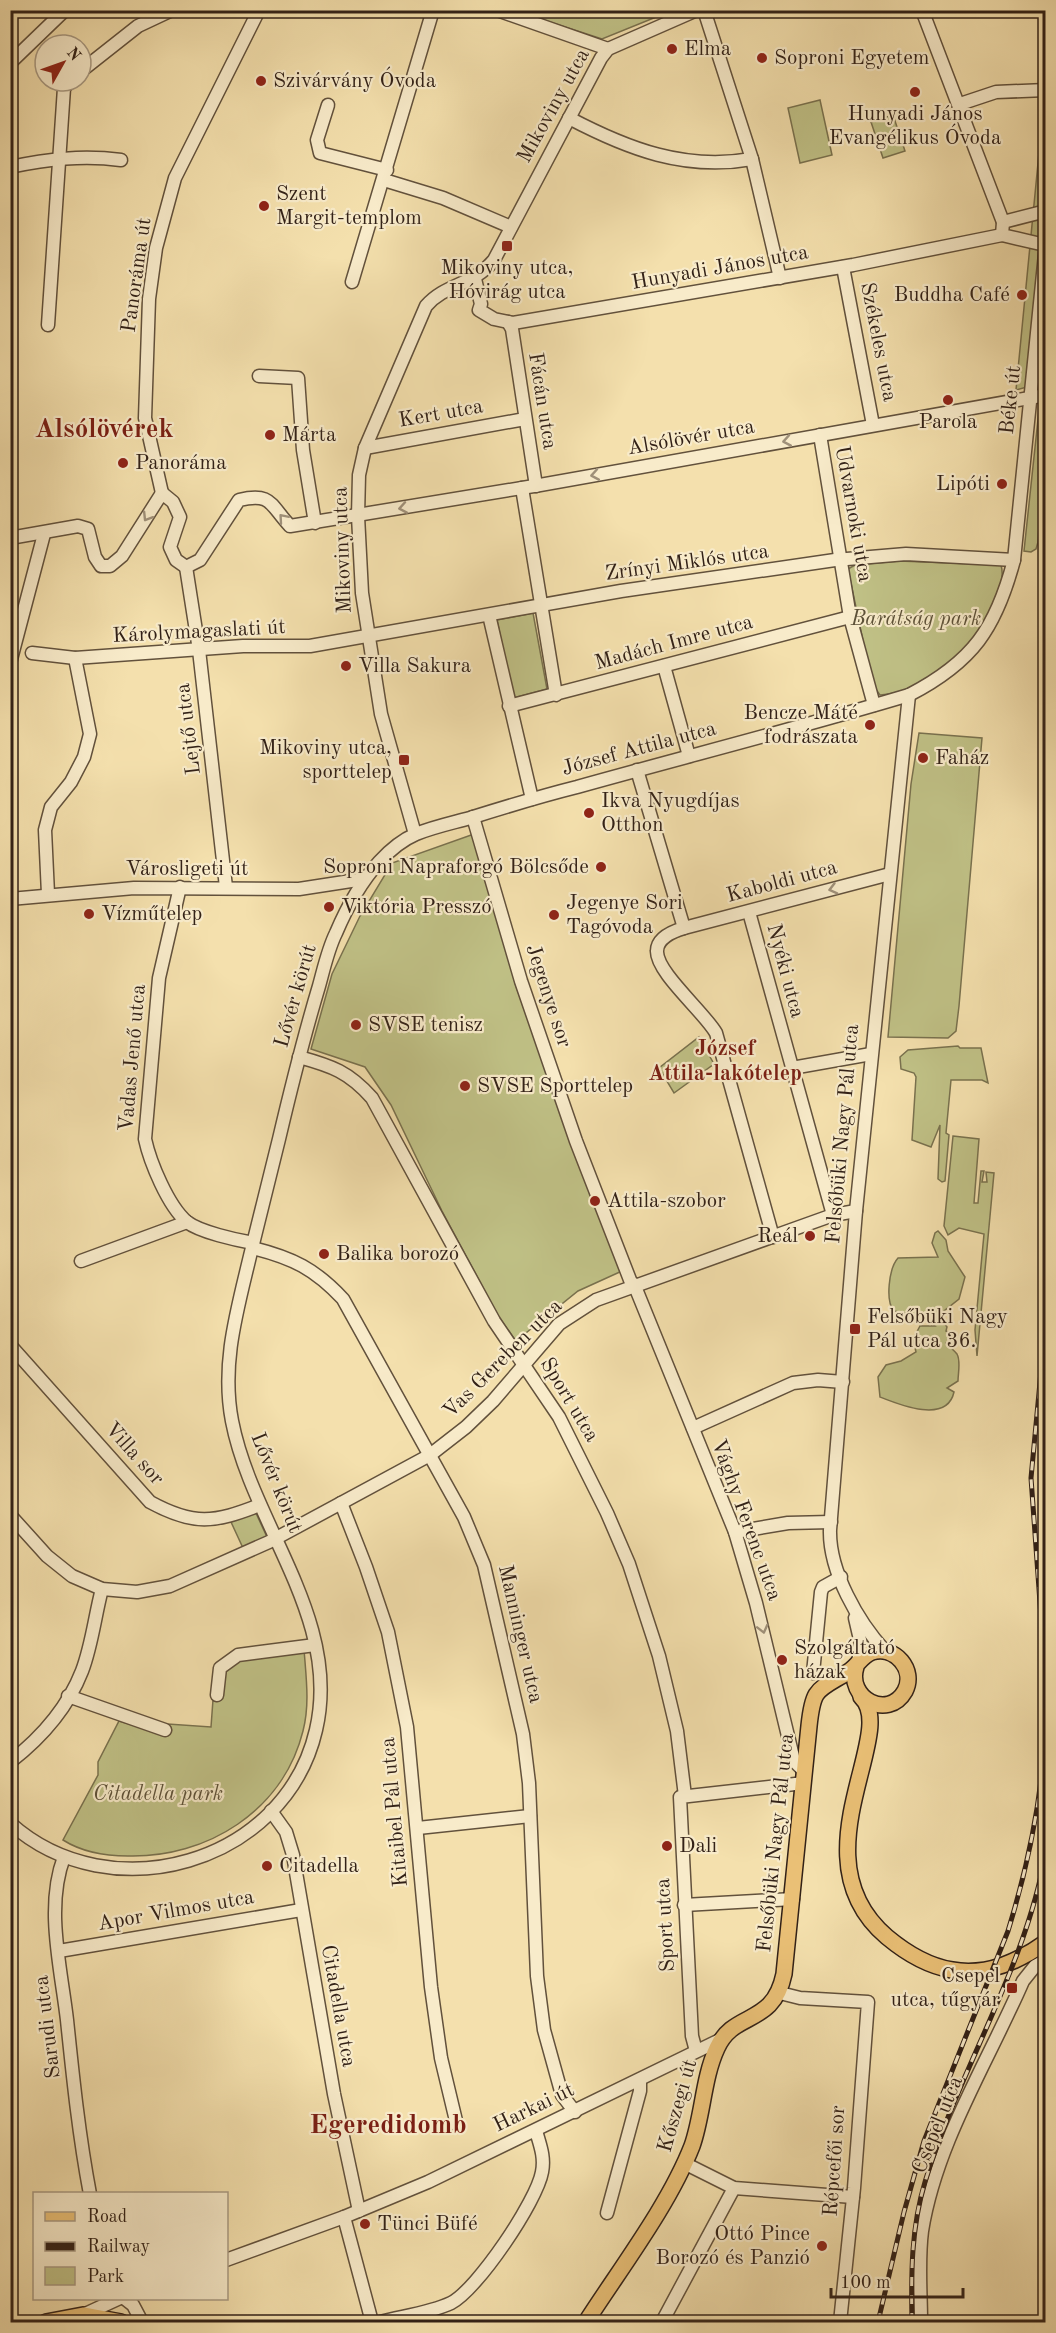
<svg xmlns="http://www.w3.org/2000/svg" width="1056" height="2333" font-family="'Old Standard TT',serif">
<rect width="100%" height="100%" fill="#f4e0ad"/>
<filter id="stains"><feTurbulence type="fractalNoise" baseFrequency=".00333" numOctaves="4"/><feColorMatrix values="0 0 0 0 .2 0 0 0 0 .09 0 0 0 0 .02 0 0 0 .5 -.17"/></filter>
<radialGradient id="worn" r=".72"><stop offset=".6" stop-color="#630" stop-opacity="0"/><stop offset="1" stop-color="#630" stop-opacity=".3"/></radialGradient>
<g fill="#c0c186" stroke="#79714e" stroke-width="1.5">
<polygon points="516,11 671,11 602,39"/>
<polygon points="1045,91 1045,382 1016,390"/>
<polygon points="820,100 832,155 800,163 788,108"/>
<polygon points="893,115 905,151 883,158 871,122"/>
<polygon points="1039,410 1045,410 1046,427 1038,542 1036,549 1031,552 1024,551"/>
<path d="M899,561L1001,565C1005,578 998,593 993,605C972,649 931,691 880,695L872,684L848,569L855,565Z"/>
<polygon points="533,613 547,689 513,698 497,620"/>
<polygon points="919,733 982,738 959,1006 956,1031 948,1038 888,1037 911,784"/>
<polygon points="474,834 516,986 570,1139 624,1270 578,1291 516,1341 498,1316 442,1211 391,1105 365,1067 311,1049 332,974 360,916 392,863"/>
<polygon points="699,1037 714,1064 674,1093 659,1068"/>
<polygon points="958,1046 960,1048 981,1048 988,1083 982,1080 951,1080 946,1133 949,1135 945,1181 942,1182 938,1179 940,1125 931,1147 912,1140 916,1077 914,1073 901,1069 900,1057 908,1050"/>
<polygon points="953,1136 979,1139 974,1203 978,1203 981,1171 984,1171 982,1182 987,1182 986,1172 994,1173 977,1356 975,1330 984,1234 959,1228 948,1235 944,1226"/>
<path d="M938,1231L946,1240L948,1251L965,1277L959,1299L944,1311L942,1320L947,1327L946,1331L950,1333L951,1340L946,1343C949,1347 954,1350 957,1354C961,1361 958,1373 958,1381L947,1388L954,1392C947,1424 900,1405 880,1397L878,1377L886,1365L901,1361L916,1352L913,1339L920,1326H935L927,1318L894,1311C885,1301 889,1268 898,1258L938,1257L932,1243L935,1233Z"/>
<polygon points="255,1511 267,1537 243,1548 231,1522"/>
<path d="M304,1649C306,1677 310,1704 303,1731C283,1811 207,1858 128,1856C106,1856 82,1852 63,1840L98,1775V1762L119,1721L164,1734L168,1724L211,1727L214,1686L232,1662Z"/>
</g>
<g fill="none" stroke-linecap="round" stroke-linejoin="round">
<g stroke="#62513c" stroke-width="15">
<g id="minor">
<polyline points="497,10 608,49"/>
<polyline points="704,10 752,159 780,278"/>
<polyline points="922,10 1003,222 1002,235 1045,245"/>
<polyline points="10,63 65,10"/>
<polyline points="81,71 138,26 172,10"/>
<polyline points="960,104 996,92 1046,90"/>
<polyline points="328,105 317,140 320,153 387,170"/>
<path d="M569,118C628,149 685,171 752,159"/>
<path d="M10,167C48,159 83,155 121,160"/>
<polyline points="384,180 443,198 511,227"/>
<polyline points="1003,222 1046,211"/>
<polyline points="843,267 873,425"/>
<polyline points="475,279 481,304 479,310 494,319 513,323 853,265 1002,235"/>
<polyline points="352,282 433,10"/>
<polyline points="508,322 512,329 536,486"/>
<polyline points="48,325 64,88 70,81"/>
<polyline points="259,376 298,378 303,450 315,523"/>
<polyline points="820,435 850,617 874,705"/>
<polyline points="365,448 525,419"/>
<polyline points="522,488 556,695"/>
<polyline points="162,493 145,418 149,299 156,248 175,178 259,10"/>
<path d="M10,538L78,526L88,529L95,557L101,566H110L122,556L162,493L173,502L180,517L170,547L176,560L186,567L200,560L239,500C272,492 270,505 290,526L540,485L1046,395"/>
<polyline points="186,567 199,650 226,887"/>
<polyline points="489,615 532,799"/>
<polyline points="32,653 75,658 243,646 310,646 621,591 835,560 906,554 1014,560"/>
<polyline points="10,663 44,534"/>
<polyline points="664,666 689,756"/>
<polyline points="509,706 850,617"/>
<path d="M637,770L684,928C674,931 657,938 657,951C656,972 704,1012 716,1033L773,1237"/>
<polyline points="473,817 521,981 576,1141 632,1285"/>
<path d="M415,834L381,714L362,593L358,516L359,475L365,448L426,306C446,283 473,286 494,260L601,58L608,49L697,10"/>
<path d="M180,887L159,978L145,1139C150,1162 168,1206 187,1222C200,1232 236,1240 253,1243"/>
<polyline points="48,894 45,830 51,807 71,782 84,757 90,734 75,658"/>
<polyline points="10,899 134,888 299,889 364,879"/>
<polyline points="749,912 833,1215"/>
<polyline points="684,928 890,874"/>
<path d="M299,1057C332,1066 349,1072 372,1098L494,1321L559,1417L607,1513L629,1564L659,1656L677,1731L685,1796"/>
<polyline points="792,1068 871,1054"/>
<path d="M253,1248C293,1258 315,1269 343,1299L464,1517L484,1565L523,1734L529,1783L537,1976L544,2030L562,2095L575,2112"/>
<polyline points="81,1261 187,1222"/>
<polyline points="634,1284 735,1532 756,1603 794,1761 805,1772"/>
<path d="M10,1345L150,1502C194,1526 214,1523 260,1505"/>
<polyline points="693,1428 793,1383 818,1380 843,1382"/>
<polyline points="341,1503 366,1567 388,1632 407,1727 431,1987 441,2058 457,2125"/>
<polyline points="10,1515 47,1556 72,1576 102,1589 137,1592 170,1586 269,1542 430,1455 466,1427 493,1401 559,1324 596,1300 833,1215 856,1211"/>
<polyline points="735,1532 788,1523 831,1522"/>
<polyline points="855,1618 861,1644 858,1663"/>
<path d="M885,1651C858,1622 829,1571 830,1530L856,1211L909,695"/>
<polyline points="813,1673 821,1592 823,1587 841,1577"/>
<polyline points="217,1695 220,1668 238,1655 315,1645"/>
<polyline points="68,1696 165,1730"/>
<path d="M10,1762C41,1738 68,1707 82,1671C92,1645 95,1615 102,1589"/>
<polyline points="271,1811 286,1832 293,1855 334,2094 359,2211"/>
<path d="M10,1823C110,1913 285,1864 316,1730C342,1619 252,1525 232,1421C221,1364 237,1311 250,1256C260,1217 269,1178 279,1139C291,1088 304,1036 319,986C324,968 328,949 336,933C347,907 361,882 379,862C390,850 402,840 416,834C433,827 452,823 470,818C505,807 541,796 577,787C688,756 799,728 909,695C973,662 996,628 1014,560L1046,244"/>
<polyline points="418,1828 530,1816"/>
<path d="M64,1857C45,1907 61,1968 67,2020C73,2078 79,2136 90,2194"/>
<polyline points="684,1905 793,1899"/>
<polyline points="59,1951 301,1910"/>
<polyline points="780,1993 800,1998 868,2002 854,2188 840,2322"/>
<polyline points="696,2051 692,2036 680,1797 804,1783"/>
<polyline points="684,2163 734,2188 853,2197"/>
<polyline points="607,2213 640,2091 640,2080"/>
<polyline points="344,2217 372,2322"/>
<polyline points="226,2260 344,2217 428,2182 722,2039"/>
<polyline points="124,2298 133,2305 142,2322"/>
<polyline points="83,2315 120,2298"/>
<path d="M380,2322C403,2316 430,2313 451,2303C477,2290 537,2201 542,2172C545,2157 540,2145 536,2131"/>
<polyline points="662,2322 734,2188"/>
<path d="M921,2322C921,2292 918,2262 922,2231C936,2143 988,2062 1023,1981L1035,1966L1046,1960"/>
</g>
</g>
<g stroke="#322117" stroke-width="18">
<g id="major">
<path d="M861,1697C900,1732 794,1858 887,1937C905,1952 928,1966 952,1970C987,1976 1018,1962 1046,1942"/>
<polyline points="46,2322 83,2315 121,2322"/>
<path d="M586,2322C620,2269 669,2205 692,2146C703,2115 703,2078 717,2048C734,2010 773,2027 784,1974L809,1726C813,1687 817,1691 848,1672C858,1666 861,1656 872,1652C895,1645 916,1670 905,1691C888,1721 846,1698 856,1667"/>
</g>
</g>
<use href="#minor" stroke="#f8ebca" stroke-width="12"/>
<use href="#major" stroke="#eac076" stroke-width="15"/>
<g stroke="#322117" stroke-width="5">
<g id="rail">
<polyline points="1046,1318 1031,1478 1046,1686"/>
<path d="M878,2322L904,2212L924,2141L1008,1931C1029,1863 1043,1792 1046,1721"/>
<path d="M912,2322C911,2275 911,2228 925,2182C959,2069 1026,1968 1046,1851"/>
</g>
</g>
<use href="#rail" stroke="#f8ebca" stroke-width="3" stroke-dasharray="9" stroke-linecap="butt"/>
</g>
<defs><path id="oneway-chevron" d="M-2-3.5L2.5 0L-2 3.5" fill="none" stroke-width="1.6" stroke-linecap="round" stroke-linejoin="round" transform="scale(1.5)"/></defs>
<g stroke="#9f9079">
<use href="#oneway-chevron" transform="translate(787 441) rotate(170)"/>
<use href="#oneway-chevron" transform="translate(595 475) rotate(170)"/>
<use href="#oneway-chevron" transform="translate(403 508) rotate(170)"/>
<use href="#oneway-chevron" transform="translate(147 517) rotate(122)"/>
<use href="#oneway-chevron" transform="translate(283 518) rotate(-131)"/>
<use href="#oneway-chevron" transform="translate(833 889) rotate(165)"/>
<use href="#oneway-chevron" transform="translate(763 1629) rotate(76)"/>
</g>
<g fill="#8f2418" stroke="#f8ebca" stroke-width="2">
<circle cx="672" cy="49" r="6"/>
<circle cx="762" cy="58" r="6"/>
<circle cx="261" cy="81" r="6"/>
<circle cx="915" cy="92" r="6"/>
<circle cx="264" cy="206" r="6"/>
<rect x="501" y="240" width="12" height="12" rx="3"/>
<circle cx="1022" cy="295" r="6"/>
<circle cx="948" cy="400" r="6"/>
<circle cx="270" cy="435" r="6"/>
<circle cx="123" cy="463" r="6"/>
<circle cx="1002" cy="484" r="6"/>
<circle cx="346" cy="666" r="6"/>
<circle cx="870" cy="725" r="6"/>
<circle cx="923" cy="758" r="6"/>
<rect x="398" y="754" width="12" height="12" rx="3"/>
<circle cx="589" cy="813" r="6"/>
<circle cx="601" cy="867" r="6"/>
<circle cx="329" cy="907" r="6"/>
<circle cx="89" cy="914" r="6"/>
<circle cx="554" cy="915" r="6"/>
<circle cx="356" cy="1025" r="6"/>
<circle cx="465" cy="1086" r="6"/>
<circle cx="595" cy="1201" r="6"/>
<circle cx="810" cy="1236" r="6"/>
<circle cx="324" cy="1254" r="6"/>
<rect x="849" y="1323" width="12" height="12" rx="3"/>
<circle cx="782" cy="1660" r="6"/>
<circle cx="667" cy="1846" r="6"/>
<circle cx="267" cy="1866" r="6"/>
<rect x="1006" y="1982" width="12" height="12" rx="3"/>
<circle cx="365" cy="2224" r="6"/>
<circle cx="822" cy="2246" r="6"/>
</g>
<g text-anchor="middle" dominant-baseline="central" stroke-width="4.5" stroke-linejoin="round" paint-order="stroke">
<g font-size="21" fill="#322117" stroke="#f8ebca" text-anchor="start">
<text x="684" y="49">Elma</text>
<text x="774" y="58">Soproni Egyetem</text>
<text x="273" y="81">Szivárvány Óvoda</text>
<text x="915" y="114" text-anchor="middle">Hunyadi János<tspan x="915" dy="24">Evangélikus Óvoda</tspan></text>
<text x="276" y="194">Szent<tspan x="276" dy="24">Margit-templom</tspan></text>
<text x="507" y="268" text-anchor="middle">Mikoviny utca,<tspan x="507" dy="24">Hóvirág utca</tspan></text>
<text x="1010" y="295" text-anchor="end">Buddha Café</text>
<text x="948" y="422" text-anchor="middle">Parola</text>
<text x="282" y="435">Márta</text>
<text x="135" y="463">Panoráma</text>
<text x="990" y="484" text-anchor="end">Lipóti</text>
<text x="358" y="666">Villa Sakura</text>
<text x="858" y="713" text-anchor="end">Bencze Máté<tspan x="858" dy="24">fodrászata</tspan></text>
<text x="392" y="748" text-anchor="end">Mikoviny utca,<tspan x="392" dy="24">sporttelep</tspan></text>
<text x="935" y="758">Faház</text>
<text x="601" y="801">Ikva Nyugdíjas<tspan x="601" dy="24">Otthon</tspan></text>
<text x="589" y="867" text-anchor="end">Soproni Napraforgó Bölcsőde</text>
<text x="566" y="903">Jegenye Sori<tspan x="566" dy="24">Tagóvoda</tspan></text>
<text x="341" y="907">Viktória Presszó</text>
<text x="101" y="914">Vízműtelep</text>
<text x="368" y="1025">SVSE tenisz</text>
<text x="477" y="1086">SVSE Sporttelep</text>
<text x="607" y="1201">Attila-szobor</text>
<text x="798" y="1236" text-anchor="end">Reál</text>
<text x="336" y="1254">Balika borozó</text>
<text x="867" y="1317">Felsőbüki Nagy<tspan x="867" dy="24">Pál utca 36.</tspan></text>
<text x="794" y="1648">Szolgáltató<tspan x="794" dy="24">házak</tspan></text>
<text x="679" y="1846">Dali</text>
<text x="279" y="1866">Citadella</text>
<text x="1000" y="1976" text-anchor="end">Csepel<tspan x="1000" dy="24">utca, tűgyár</tspan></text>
<text x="377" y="2224">Tünci Büfé</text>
<text x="810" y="2234" text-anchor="end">Ottó Pince<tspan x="810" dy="24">Borozó és Panzió</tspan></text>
</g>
<g font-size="21" fill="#322117" stroke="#f8ebca">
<text transform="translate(554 106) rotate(-61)">Mikoviny utca</text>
<text transform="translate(720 268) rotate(-10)">Hunyadi János utca</text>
<text transform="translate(137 275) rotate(-82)">Panoráma út</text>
<text transform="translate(878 342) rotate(79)">Székeles utca</text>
<text transform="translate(1011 400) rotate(-84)">Béke út</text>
<text transform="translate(542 401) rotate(81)">Fácán utca</text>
<text transform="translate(441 414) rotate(-10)">Kert utca</text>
<text transform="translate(691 438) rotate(-10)">Alsólövér utca</text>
<text transform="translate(853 514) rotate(80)">Udvarnoki utca</text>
<text transform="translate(343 550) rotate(-92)">Mikoviny utca</text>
<text transform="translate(687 563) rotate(-8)">Zrínyi Miklós utca</text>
<text transform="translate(199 632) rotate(-3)">Károlymagaslati út</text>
<text transform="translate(674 643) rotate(-15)">Madách Imre utca</text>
<text transform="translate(189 729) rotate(-97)">Lejtő utca</text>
<text transform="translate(639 749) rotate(-15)">József Attila utca</text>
<text x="187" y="869">Városligeti út</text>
<text transform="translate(782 882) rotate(-15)">Kaboldi utca</text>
<text transform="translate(785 971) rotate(75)">Nyéki utca</text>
<text transform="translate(296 996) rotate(-74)">Lővér körút</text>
<text transform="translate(548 996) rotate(72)">Jegenye sor</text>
<text transform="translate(133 1058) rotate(-85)">Vadas Jenő utca</text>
<text transform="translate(843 1134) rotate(-85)">Felsőbüki Nagy Pál utca</text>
<text transform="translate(503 1359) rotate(-45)">Vas Gereben utca</text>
<text transform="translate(569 1400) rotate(59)">Sport utca</text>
<text transform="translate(134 1454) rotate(48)">Villa sor</text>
<text transform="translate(276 1483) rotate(68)">Lővér körút</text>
<text transform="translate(746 1520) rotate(70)">Vághy Ferenc utca</text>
<text transform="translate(520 1634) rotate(77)">Manninger utca</text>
<text transform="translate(395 1812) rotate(-95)">Kitaibel Pál utca</text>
<text transform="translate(776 1843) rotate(-84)">Felsőbüki Nagy Pál utca</text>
<text transform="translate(176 1911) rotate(-10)">Apor Vilmos utca</text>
<text transform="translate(666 1925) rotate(-93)">Sport utca</text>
<text transform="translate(338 2006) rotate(80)">Citadella utca</text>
<text transform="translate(48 2027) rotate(-97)">Sarudi utca</text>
<text transform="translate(678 2106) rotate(-74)">Kőszegi út</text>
<text transform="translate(534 2108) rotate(-26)">Harkai út</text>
<text transform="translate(938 2125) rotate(-68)">Csepel utca</text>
<text transform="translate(835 2161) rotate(-86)">Répcefői sor</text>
</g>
<g font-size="21" font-style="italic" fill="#5d5138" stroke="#f8ebca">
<text x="916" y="619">Barátság park</text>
<text x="158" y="1794">Citadella park</text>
</g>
<g font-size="22" font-weight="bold" fill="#7a1f14" stroke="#f8ebca">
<text x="725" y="1049">József<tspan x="725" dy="25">Attila-lakótelep</tspan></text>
</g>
<g font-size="27" font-weight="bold" fill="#7a1f14" stroke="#f8ebca">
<text x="104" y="429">Alsólövérek</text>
<text x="388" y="2125">Egeredidomb</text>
</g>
</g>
<rect width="1056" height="2333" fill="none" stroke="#f4e0ad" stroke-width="36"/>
<rect x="12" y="12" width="1032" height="2309" fill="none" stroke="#322117" stroke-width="3"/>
<rect x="18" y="18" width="1020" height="2297" fill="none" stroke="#322117" stroke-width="1.5"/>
<rect x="33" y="2192" width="195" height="108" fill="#f8ebca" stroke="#a99a82" stroke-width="1.5"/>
<rect x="45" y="2212" width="30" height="9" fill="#eac076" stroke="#a99a82" stroke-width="1.5"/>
<text x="87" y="2222" font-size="18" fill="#322117">Road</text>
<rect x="45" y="2242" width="30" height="9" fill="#322117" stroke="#a99a82" stroke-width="1.5"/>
<text x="87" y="2252" font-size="18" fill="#322117">Railway</text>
<rect x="45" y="2267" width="30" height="18" fill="#c0c186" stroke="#a99a82" stroke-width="1.5"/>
<text x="87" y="2282" font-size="18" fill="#322117">Park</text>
<g transform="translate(63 63) rotate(50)"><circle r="28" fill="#f8ebca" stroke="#a99a82" stroke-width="1.5"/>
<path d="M0-4.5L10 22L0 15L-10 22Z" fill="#8f2418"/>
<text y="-9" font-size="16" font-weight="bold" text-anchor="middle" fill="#322117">N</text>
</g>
<path d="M831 2288v9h132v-9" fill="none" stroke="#322117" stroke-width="3"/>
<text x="840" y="2288" font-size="18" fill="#322117" stroke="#f8ebca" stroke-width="4.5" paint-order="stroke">100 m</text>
<rect width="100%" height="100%" filter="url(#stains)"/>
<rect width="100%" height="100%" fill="url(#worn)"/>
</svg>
